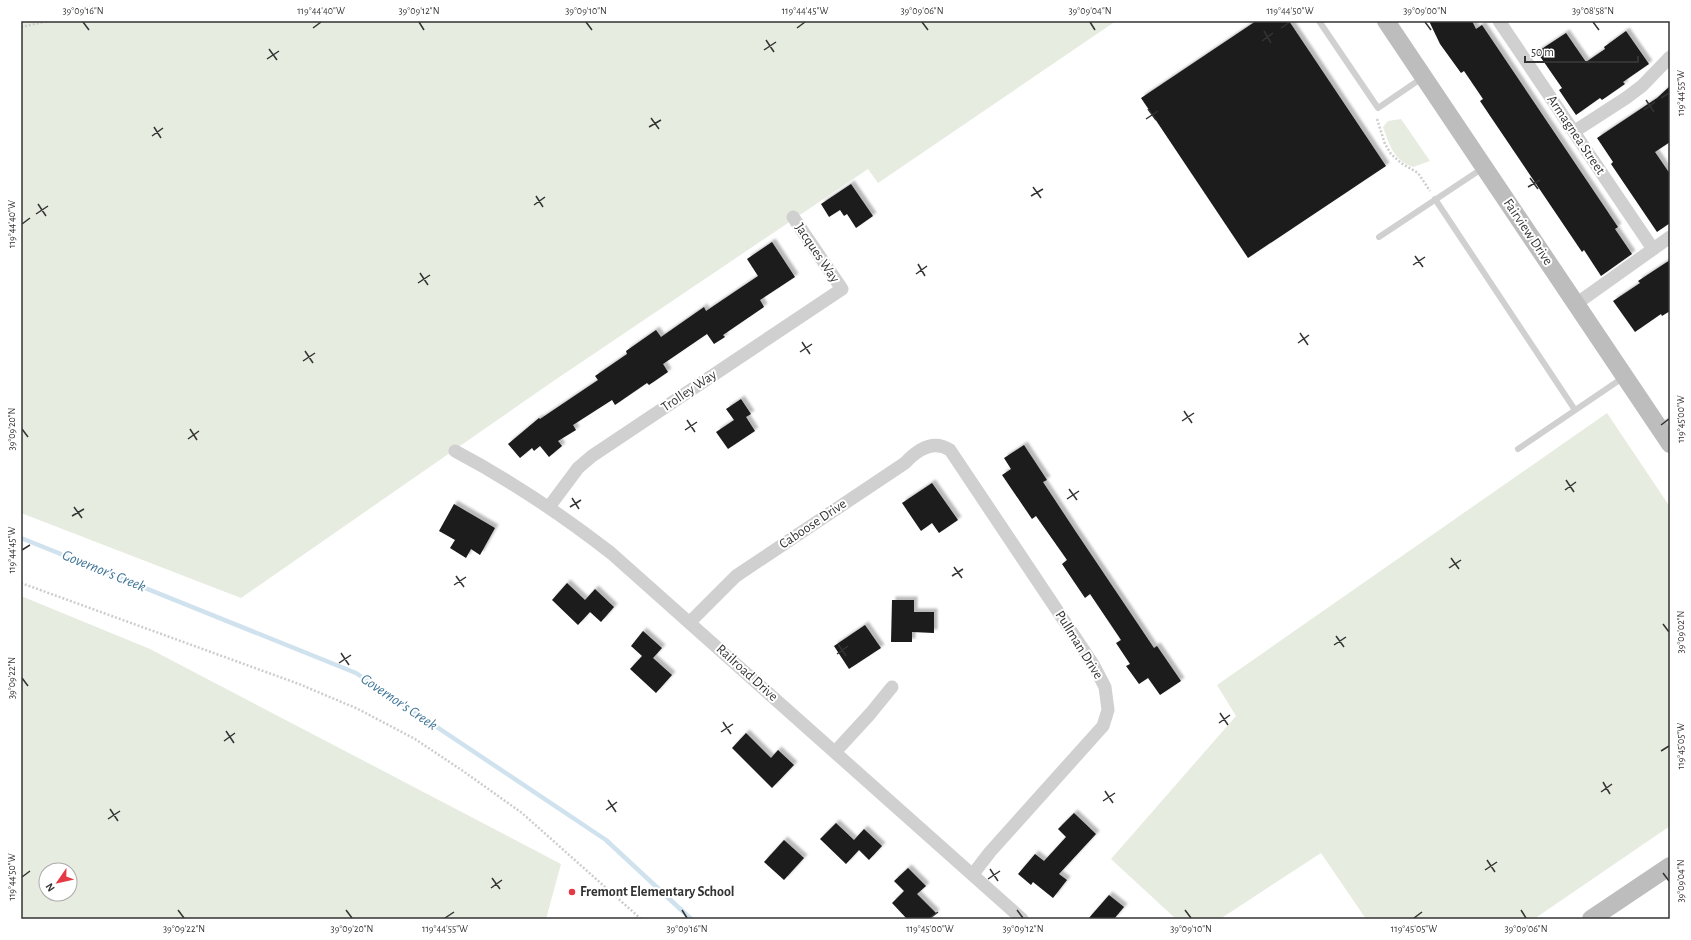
<svg xmlns="http://www.w3.org/2000/svg" width="1691" height="940" font-family="'Alegreya Sans',sans-serif">
<defs>
<filter id="shadow"><feDropShadow dx="3.5" dy="-3.5" stdDeviation="1" flood-color="#0004"/></filter>
</defs>
<rect width="100%" height="100%" fill="#fff"/>
<g fill="#e6ecdf" fill-rule="evenodd">
<polygon points="21,21 1116,21 878,183 868,169 552,382 241,598 21,513"/>
<path d="M1401,119L1430,161L1413,167C1394,161 1389,144 1383,127L1388,121Z"/>
<polygon points="1607,413 1670,507 1670,826 1534,919 1366,919 1321,853 1220,919 1176,919 1111,859 1236,716 1217,685"/>
<path d="M21,596L150,649L561,864L546,919H21ZM46,870H70V894H46Z"/>
</g>
<g fill="none" stroke-linecap="round" stroke-linejoin="round">
<polyline stroke="#cfe2ee" stroke-width="4.5" points="21,538 356,673 606,840 691,919"/>
</g>
<g fill="#1a1a1a" filter="url(#shadow)">
<polygon points="1256,21 1289,21 1386,166 1248,258 1141,98"/>
<polygon points="1429,21 1472,21 1476,29 1482,25 1618,227 1615,229 1632,254 1601,276 1584,250 1582,252 1480,101 1483,99 1464,71 1461,73 1440,44"/>
<polygon points="1626,31 1649,64 1623,82 1625,84 1602,100 1600,98 1576,115 1559,90 1562,88 1537,52 1566,33 1586,62 1605,49 1604,47"/>
<polygon points="1670,86 1670,142 1655,152 1670,174 1670,223 1657,232 1611,164 1613,162 1597,138 1657,98"/>
<polygon points="851,184 873,216 856,228 847,214 844,216 840,210 829,217 821,204"/>
<polygon points="772,242 795,277 760,300 764,307 723,335 725,337 714,344 707,334 663,364 668,372 649,385 647,383 615,405 612,400 573,425 576,430 558,441 562,446 549,457 540,446 534,451 532,448 520,458 508,444 539,418 540,419 598,380 595,376 627,354 626,351 656,330 661,337 704,307 706,311 758,276 747,259"/>
<polygon points="1670,260 1670,311 1662,316 1661,314 1635,332 1613,301 1640,283 1638,281"/>
<polygon points="741,399 751,414 746,417 755,431 728,449 716,432 734,420 726,409"/>
<polygon points="1024,445 1047,480 1043,482 1076,532 1154,648 1157,646 1181,681 1160,695 1148,678 1139,684 1126,666 1130,664 1116,643 1121,640 1090,594 1085,598 1062,564 1067,560 1036,516 1032,519 1002,475 1011,469 1004,458"/>
<polygon points="932,483 958,520 939,533 932,523 921,531 902,503"/>
<polygon points="454,504 495,528 480,555 471,549 466,558 450,548 455,540 439,531"/>
<polygon points="567,583 585,600 595,589 614,607 601,622 590,612 578,625 552,600"/>
<polygon points="892,600 914,600 914,612 934,612 934,633 912,632 912,642 891,642"/>
<polygon points="865,625 881,648 849,669 834,646"/>
<polygon points="643,631 662,648 653,658 672,675 656,693 630,669 642,656 631,646"/>
<polygon points="746,733 771,758 778,750 794,765 772,788 732,748"/>
<polygon points="1074,813 1096,834 1059,874 1067,880 1053,898 1033,882 1031,885 1018,874 1035,854 1044,861 1066,837 1058,829"/>
<polygon points="836,823 854,840 864,829 882,846 869,860 859,850 846,864 820,839"/>
<polygon points="784,840 804,858 784,880 764,862"/>
<polygon points="908,868 926,886 917,894 936,913 929,919 907,919 892,903 904,891 894,881"/>
<polygon points="1109,895 1124,907 1114,919 1088,919"/>
</g>
<g fill="none" stroke-linecap="round" stroke-linejoin="round">
<g stroke="#cdcdcd" stroke-width="2.5" stroke-dasharray="2 2" stroke-linecap="butt">
<polyline points="21,27 48,21"/>
<polyline points="1377,119 1385,144 1391,154 1401,163 1418,173 1430,191"/>
<polyline points="21,583 299,684 358,709 415,739 463,771 522,813 641,919"/>
</g>
<g stroke="#d0d0d0" stroke-width="6">
<polyline points="1319,21 1378,108 1422,78"/>
<polyline points="1435,199 1575,410"/>
<polyline points="1379,237 1483,168"/>
<polyline points="1660,427 1670,420"/>
<polyline points="1518,449 1624,377"/>
</g>
<g stroke="#d0d0d0" stroke-width="13">
<polyline points="1499,21 1653,249"/>
<polyline points="1575,131 1626,98 1642,86 1670,57"/>
<polyline points="1576,304 1670,237"/>
<path d="M455,451C510,480 562,515 611,553L1022,919"/>
<polyline points="549,507 578,468 592,456 842,289 793,217"/>
<path d="M690,622L736,576L905,463C917,450 933,439 950,450L1093,664L1105,687L1108,710L1103,726L990,852L973,874"/>
<polyline points="835,752 870,714 892,687"/>
</g>
<g stroke="#bdbdbd" stroke-width="18">
<polyline points="1386,21 1670,444"/>
<polyline points="1591,919 1670,866"/>
</g>
</g>
<path fill="none" stroke="#333" stroke-width="1.5" d="M83,22L89,30M419,22L424,30M586,22L592,30M922,22L928,30M1090,22L1095,30M1425,22L1431,30M1593,22L1599,30M313,28L321,22M797,28L805,22M1281,28L1290,22M1264,31L1271,43M766,40L774,52M1262,41L1273,33M269,49L277,60M764,50L776,42M267,59L279,51M1661,98L1669,93M1646,100L1654,112M1148,109L1156,120M1644,110L1655,102M651,118L659,129M1146,119L1158,111M154,127L161,138M649,127L661,120M152,136L163,128M1530,178L1538,189M1033,187L1041,198M1528,187L1540,180M536,196L543,207M1031,196L1043,189M38,204L46,216M534,205L545,197M36,214L48,206M22,224L30,218M1415,256L1423,267M918,264L925,276M1413,265L1425,257M420,273L428,285M916,274L927,266M418,283L430,275M1300,333L1308,345M802,342L810,354M1298,343L1309,335M305,351L313,363M800,352L812,344M303,361L315,353M1184,411L1192,423M687,420L695,432M1182,421L1194,413M1661,425L1669,419M22,429L28,437M190,429L197,440M685,430L697,422M188,439L199,431M1566,480L1574,492M1069,489L1077,500M1565,490L1576,482M572,498L579,509M1067,499L1079,491M74,507L82,518M570,507L581,500M72,516L84,509M22,550L30,545M1451,558L1459,569M954,567L962,578M1449,568L1461,560M456,576L464,587M952,576L963,569M454,585L466,577M1663,624L1669,632M1336,636L1344,647M838,644L846,656M1334,645L1346,637M341,653L349,665M837,654L848,646M339,663L351,655M22,678L28,686M1220,713L1228,725M723,722L731,734M1219,723L1230,715M226,731L234,743M721,732L733,724M224,741L235,733M1661,751L1669,746M1603,782L1610,794M1105,791L1113,803M1601,792L1612,784M608,800L616,812M1103,801L1115,793M110,809L118,821M606,810L617,802M108,819L120,811M1487,860L1495,872M990,869L998,881M1485,870L1497,862M1663,873L1669,881M22,877L30,871M492,878L500,889M988,879L1000,871M491,888L502,880M178,910L184,918M346,910L352,918M682,910L687,918M1017,910L1023,918M1185,910L1191,918M1521,910L1526,918M445,918L454,912M930,918L938,912M1414,918L1422,912"/>
<circle fill="#e63946" stroke="#fff" stroke-width="1.5" cx="572" cy="892" r="4"/>
<g text-anchor="middle" dominant-baseline="central" stroke-width="4" stroke-linejoin="round" paint-order="stroke">
<g font-size="14" fill="#333" stroke="#fff">
<text transform="translate(1576 135) rotate(56)">Armagnea Street</text>
<text transform="translate(1528 232) rotate(56)">Fairview Drive</text>
<text transform="translate(817 253) rotate(56)">Jacques Way</text>
<text transform="translate(689 391) rotate(-34)">Trolley Way</text>
<text transform="translate(813 524) rotate(-34)">Caboose Drive</text>
<text transform="translate(1079 645) rotate(58)">Pullman Drive</text>
<text transform="translate(747 673) rotate(42)">Railroad Drive</text>
</g>
<g font-size="14" font-weight="bold" fill="#333" stroke="#fff" text-anchor="start">
<text x="580" y="892">Fremont Elementary School</text>
</g>
<g font-size="15" font-style="italic" fill="#3f7597" stroke="#fff">
<text transform="translate(104 571) rotate(22)">Governor's Creek</text>
<text transform="translate(399 702) rotate(34)">Governor's Creek</text>
</g>
</g>
<rect width="1691" height="940" fill="none" stroke="#ffffff" stroke-width="44"/>
<g transform="translate(58 882) rotate(236)"><circle r="19" fill="#ffffff" stroke="#adadad"/>
<path d="M0-3L7 15L0 10L-7 15Z" fill="#e63946"/>
<text y="-6" font-size="11" font-weight="bold" text-anchor="middle" fill="#333333">N</text>
</g>
<path d="M1525 56v6h113v-6" fill="none" stroke="#333333" stroke-width="2"/>
<text x="1531" y="56" font-size="12" fill="#333333" stroke="#ffffff" stroke-width="3" paint-order="stroke">50 m</text>
<rect x="22" y="22" width="1647" height="896" fill="none" stroke="#333" stroke-width="1.5"/>
<g font-size="10" text-anchor="middle" fill="#333">
<text x="83" y="14">39°09'16"N</text>
<text x="321" y="14">119°44'40"W</text>
<text x="419" y="14">39°09'12"N</text>
<text x="586" y="14">39°09'10"N</text>
<text x="805" y="14">119°44'45"W</text>
<text x="922" y="14">39°09'06"N</text>
<text x="1090" y="14">39°09'04"N</text>
<text x="1290" y="14">119°44'50"W</text>
<text x="1425" y="14">39°09'00"N</text>
<text x="1593" y="14">39°08'58"N</text>
<text transform="translate(1680 93) rotate(-90)" y="4">119°44'55"W</text>
<text transform="translate(11 224) rotate(-90)" y="4">119°44'40"W</text>
<text transform="translate(1680 419) rotate(-90)" y="4">119°45'00"W</text>
<text transform="translate(11 429) rotate(-90)" y="4">39°09'20"N</text>
<text transform="translate(11 550) rotate(-90)" y="4">119°44'45"W</text>
<text transform="translate(1680 632) rotate(-90)" y="4">39°09'02"N</text>
<text transform="translate(11 678) rotate(-90)" y="4">39°09'22"N</text>
<text transform="translate(1680 746) rotate(-90)" y="4">119°45'05"W</text>
<text transform="translate(11 877) rotate(-90)" y="4">119°44'50"W</text>
<text transform="translate(1680 881) rotate(-90)" y="4">39°09'04"N</text>
<text x="184" y="932">39°09'22"N</text>
<text x="352" y="932">39°09'20"N</text>
<text x="445" y="932">119°44'55"W</text>
<text x="687" y="932">39°09'16"N</text>
<text x="930" y="932">119°45'00"W</text>
<text x="1023" y="932">39°09'12"N</text>
<text x="1191" y="932">39°09'10"N</text>
<text x="1414" y="932">119°45'05"W</text>
<text x="1526" y="932">39°09'06"N</text>
</g>
</svg>
